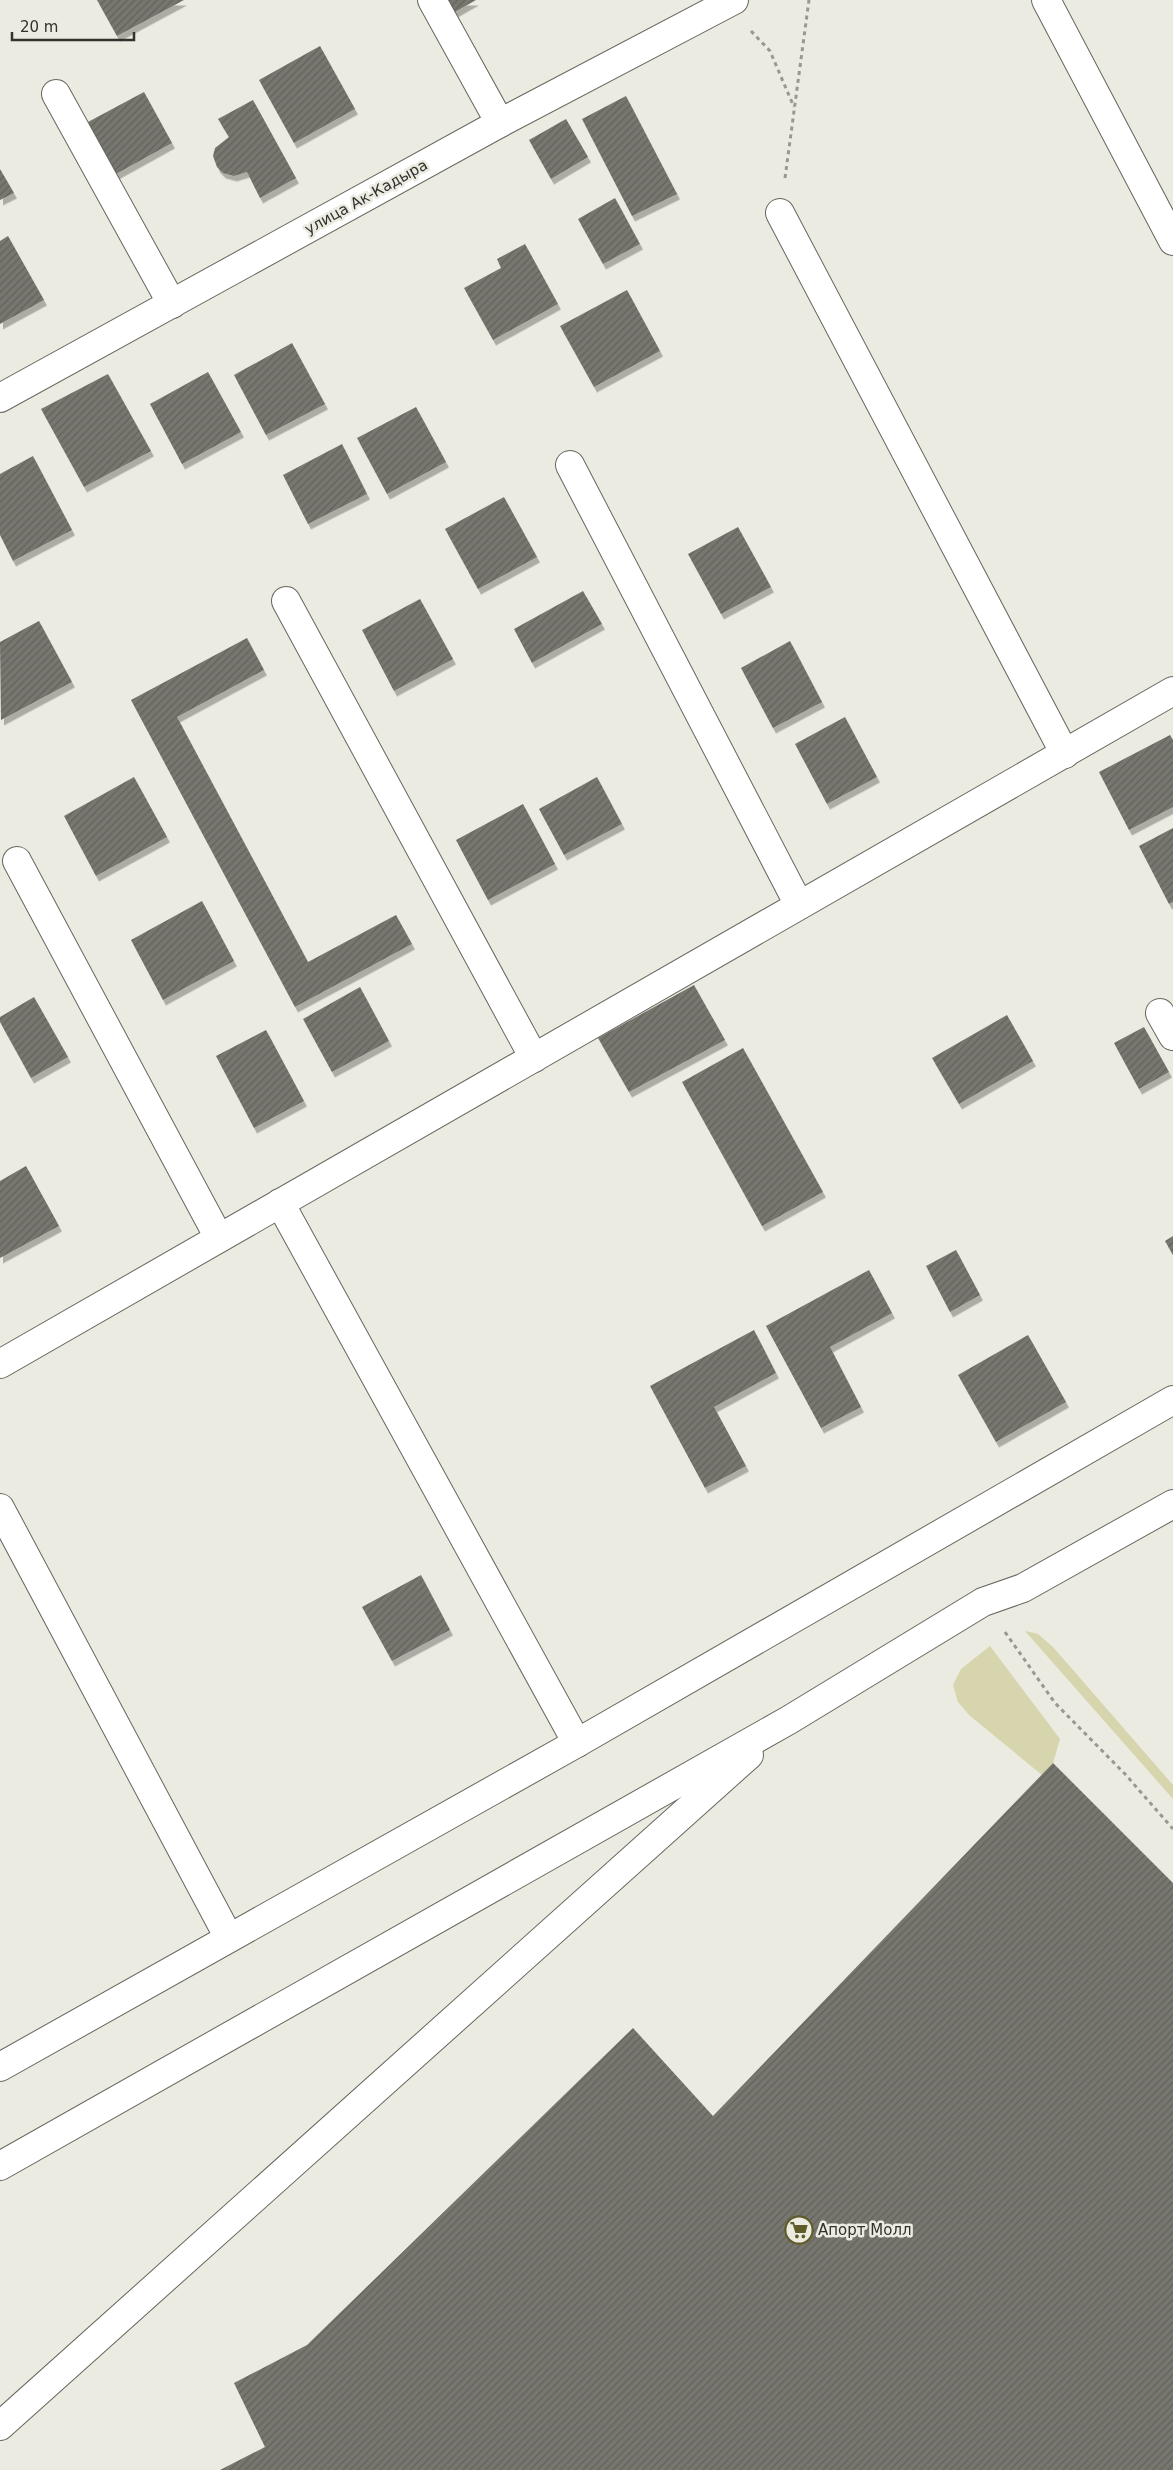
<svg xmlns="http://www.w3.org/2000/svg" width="1173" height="2470" font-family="'DejaVu Sans',sans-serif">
<defs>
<pattern id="building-hatch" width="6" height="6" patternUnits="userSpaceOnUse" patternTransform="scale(1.25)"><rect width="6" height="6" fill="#77776f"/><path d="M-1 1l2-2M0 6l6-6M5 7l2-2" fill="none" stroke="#62625c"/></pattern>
<filter id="shadow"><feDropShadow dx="3" dy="5.5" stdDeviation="0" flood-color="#0004"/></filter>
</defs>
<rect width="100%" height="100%" fill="#ebebe1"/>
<g fill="#d7d5ae">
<polygon points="1025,1631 1038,1634 1053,1647 1173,1785 1173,1799"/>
<polygon points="990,1646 1060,1739 1053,1763 1042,1775 969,1715 958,1702 953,1685 961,1669"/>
</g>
<g fill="url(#building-hatch)" filter="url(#shadow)">
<polygon points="97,0 184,0 117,36"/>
<polygon points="437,0 476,0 446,17"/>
<polygon points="320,46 355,109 294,143 259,80"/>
<polygon points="144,92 172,143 116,174 88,122"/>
<polygon points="626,96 677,194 632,216 582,119"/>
<polygon points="253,100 296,178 260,198 247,172 234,176 223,173 217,167 213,156 215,148 229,137 218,119"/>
<polygon points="566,119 588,157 551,179 529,140"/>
<polygon points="0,169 14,193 0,200"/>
<polygon points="615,198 640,244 603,264 578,219"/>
<polygon points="8,236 44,300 0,324 0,241"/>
<polygon points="525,244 558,304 493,340 464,288 501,268 497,259"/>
<polygon points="627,290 660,351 594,387 560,326"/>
<polygon points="292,343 325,404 266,435 234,375"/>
<polygon points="208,372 241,432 182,464 150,404"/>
<polygon points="108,374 151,451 84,487 41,409"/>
<polygon points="416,407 446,462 387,494 357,438"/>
<polygon points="342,444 367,494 308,524 283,475"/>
<polygon points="33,456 72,530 13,561 0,535 0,474"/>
<polygon points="504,497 537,557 478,589 445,529"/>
<polygon points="738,527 771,587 721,614 688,554"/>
<polygon points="583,591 602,624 532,663 514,629"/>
<polygon points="420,599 453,659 394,691 362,630"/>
<polygon points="39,621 72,682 1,720 0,642"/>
<polygon points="247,638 264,670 177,717 308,962 396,915 412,944 295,1007 131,700"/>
<polygon points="790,641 822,702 773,728 741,668"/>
<polygon points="845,717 877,777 827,804 795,744"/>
<polygon points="1170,735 1173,740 1173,807 1129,830 1099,772"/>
<polygon points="134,777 167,837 96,876 64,816"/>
<polygon points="597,777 622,824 564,855 539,809"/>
<polygon points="523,804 555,864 488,900 456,840"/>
<polygon points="1173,828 1173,902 1169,904 1139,846"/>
<polygon points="202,901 234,961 163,1000 131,940"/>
<polygon points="694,985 725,1040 629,1092 598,1038"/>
<polygon points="360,987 389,1041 332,1072 303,1019"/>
<polygon points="34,997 68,1057 31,1078 0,1022 0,1017"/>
<polygon points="1007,1015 1033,1061 959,1104 932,1058"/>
<polygon points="1144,1027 1169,1072 1139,1089 1114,1043"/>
<polygon points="266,1030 304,1101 254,1128 216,1056"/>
<polygon points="743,1048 823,1192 762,1226 682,1082"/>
<polygon points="26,1166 59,1226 0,1258 0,1181"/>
<polygon points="1173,1236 1173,1255 1165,1241"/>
<polygon points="956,1250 980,1295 950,1312 926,1266"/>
<polygon points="869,1270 892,1313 830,1347 861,1407 821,1428 766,1326"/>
<polygon points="754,1330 776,1373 714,1407 746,1466 705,1488 650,1386"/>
<polygon points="1028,1335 1066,1402 996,1442 958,1375"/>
<polygon points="421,1575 450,1630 392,1661 362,1607"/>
<polygon points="1053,1763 1173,1883 1173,2470 220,2470 265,2447 234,2383 307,2345 633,2028 713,2116"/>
</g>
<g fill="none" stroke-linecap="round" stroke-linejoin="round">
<g stroke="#67665e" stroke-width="30">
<g id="minor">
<polyline points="432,0 500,123"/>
<polyline points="1046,0 1173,241"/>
<polyline points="56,94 172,304"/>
<polyline points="780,213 1065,754"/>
<polyline points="0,398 500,123 734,0"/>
<polyline points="570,465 799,905"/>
<polyline points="286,601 534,1058"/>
<polyline points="17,861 219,1238"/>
<polyline points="1160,1013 1173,1036"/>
<polyline points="280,1203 577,1743"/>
<polyline points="0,1364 1173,691"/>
<polyline points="0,1508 229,1938"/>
<polyline points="0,2067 577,1743 1173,1400"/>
<polyline points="0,2166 789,1720 983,1602 1023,1588 1173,1504"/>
<polyline points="0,2426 749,1755"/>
</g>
</g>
<g stroke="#989891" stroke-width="3" stroke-dasharray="4 4" stroke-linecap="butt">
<polyline points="751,31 770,51 794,107"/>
<polyline points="785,178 809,0"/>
<polyline points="1005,1632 1055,1703 1125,1774 1173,1829"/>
</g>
<use href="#minor" stroke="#fff" stroke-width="28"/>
</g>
<defs>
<g id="supermarket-ring" transform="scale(1.4375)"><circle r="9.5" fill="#ebebe1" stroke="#605c29" stroke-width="1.5"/><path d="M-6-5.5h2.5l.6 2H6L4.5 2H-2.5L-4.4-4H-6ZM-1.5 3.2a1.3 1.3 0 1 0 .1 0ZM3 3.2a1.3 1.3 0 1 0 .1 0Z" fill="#605c29"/></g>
</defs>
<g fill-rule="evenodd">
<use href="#supermarket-ring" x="799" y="2230"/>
</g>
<g text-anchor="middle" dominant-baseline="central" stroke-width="5" stroke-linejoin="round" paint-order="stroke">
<g font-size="15" fill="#31312d" stroke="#ebebe1">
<text transform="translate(366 197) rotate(-29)">улица Ак-Кадыра</text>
</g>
<g font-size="15" fill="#31312d" stroke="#ebebe1" text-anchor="start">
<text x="818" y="2230">Апорт Молл</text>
</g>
</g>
<path d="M12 32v8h122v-8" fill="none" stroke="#31312d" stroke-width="2.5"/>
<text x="20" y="32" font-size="15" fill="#31312d" stroke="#ebebe1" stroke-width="4" paint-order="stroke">20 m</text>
</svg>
